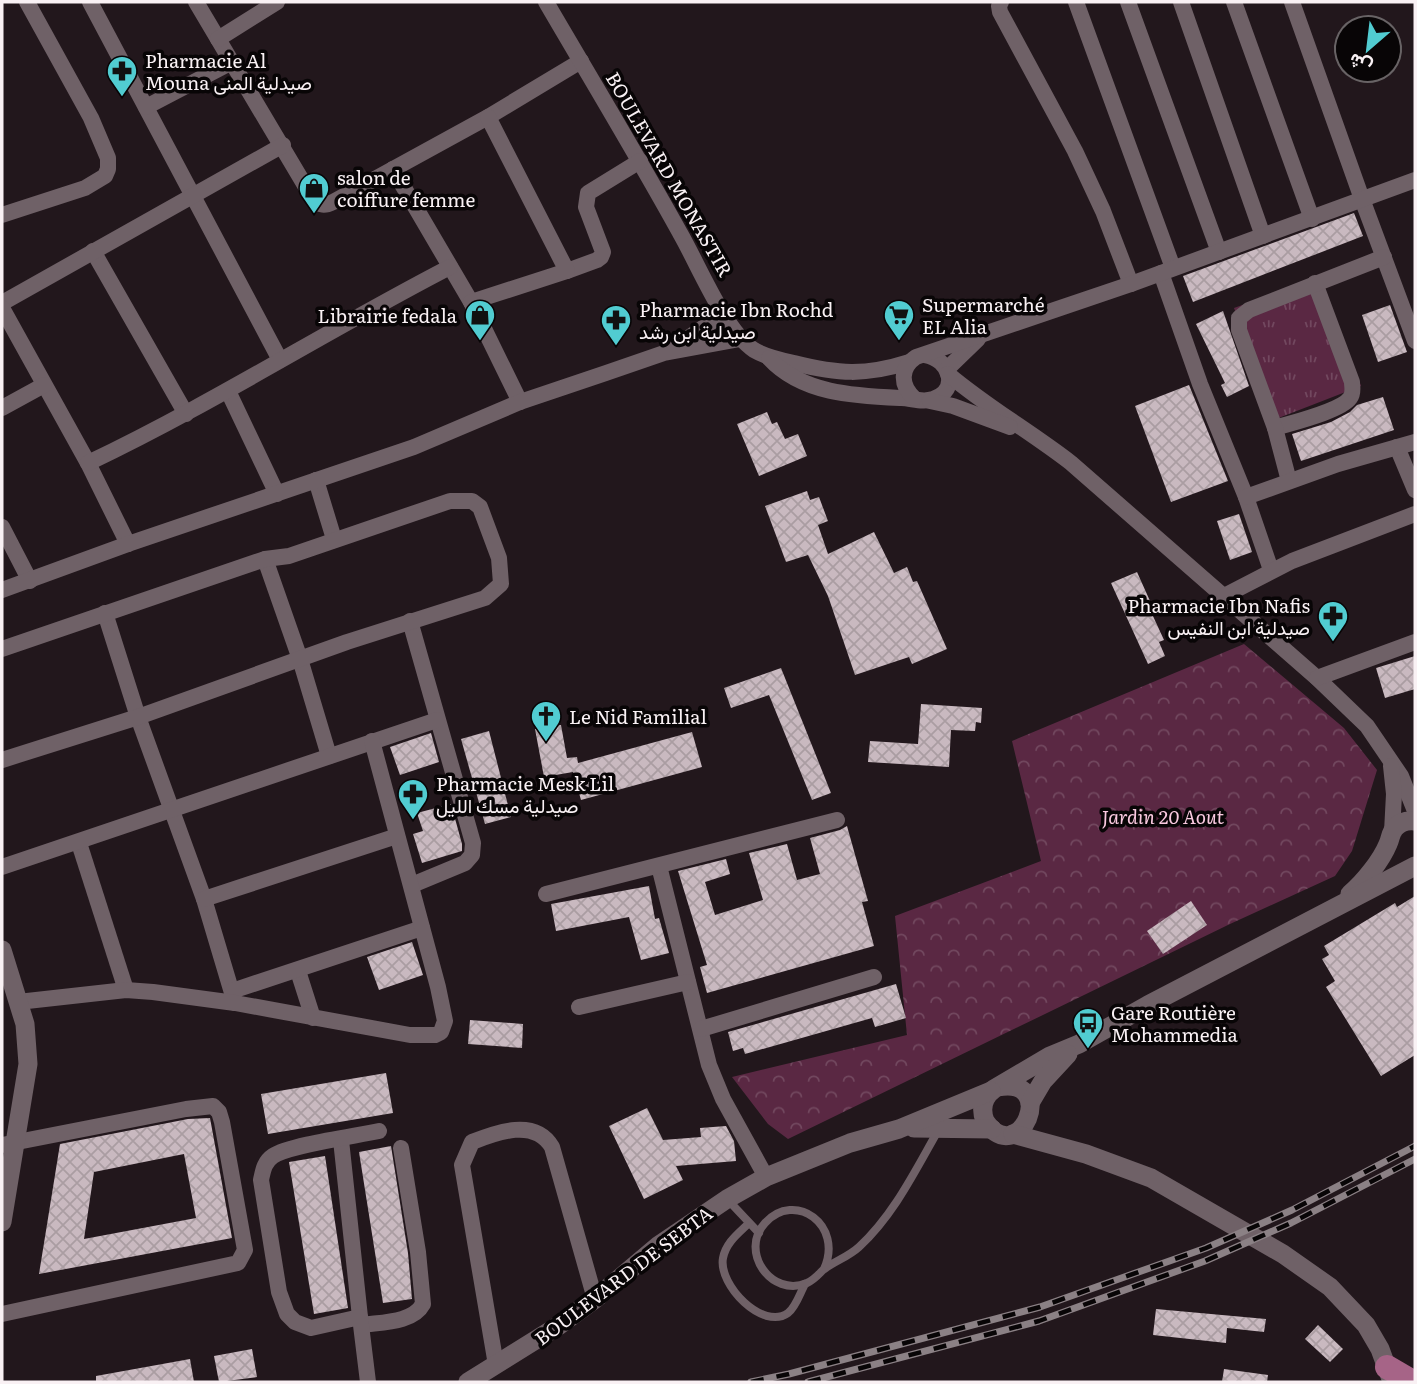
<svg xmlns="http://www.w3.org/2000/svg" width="1417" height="1384" font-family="Literata,Vazirmatn,serif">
<defs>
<pattern id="grass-tufts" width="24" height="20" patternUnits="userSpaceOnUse" patternTransform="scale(1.75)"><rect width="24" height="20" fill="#5a2843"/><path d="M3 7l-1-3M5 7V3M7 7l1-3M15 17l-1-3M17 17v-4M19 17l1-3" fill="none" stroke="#72485f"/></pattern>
<pattern id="park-crowns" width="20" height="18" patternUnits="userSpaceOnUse" patternTransform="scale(1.75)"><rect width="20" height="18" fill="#5a2843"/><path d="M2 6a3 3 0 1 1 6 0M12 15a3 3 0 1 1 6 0" fill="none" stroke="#72485f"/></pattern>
<pattern id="building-cross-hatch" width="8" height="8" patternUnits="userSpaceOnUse" patternTransform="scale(1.75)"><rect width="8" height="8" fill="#c9b9c0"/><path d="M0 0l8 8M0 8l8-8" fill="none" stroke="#aa9da2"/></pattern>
</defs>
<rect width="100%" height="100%" fill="#22171c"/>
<polygon fill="url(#grass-tufts)" points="1319,278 1361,386 1276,419 1234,308"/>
<polygon fill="url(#park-crowns)" points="1244,644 1344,728 1377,770 1352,851 1335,876 1230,924 788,1139 768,1124 732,1077 907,1035 895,916 1041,861 1012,741"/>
<g fill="url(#building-cross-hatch)" fill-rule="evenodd">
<polygon points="1354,213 1363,236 1193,302 1183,276"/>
<polygon points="1390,305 1407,352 1378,362 1362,315"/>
<polygon points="1223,311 1249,386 1227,397 1221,385 1225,383 1196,324"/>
<polygon points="1189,385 1228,481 1171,502 1135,406"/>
<polygon points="1383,397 1394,430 1301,461 1292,434 1331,422 1350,412 1357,405"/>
<polygon points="767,412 772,424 777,422 785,439 798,434 807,456 759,476 737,424"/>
<polygon points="807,491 810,500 819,497 828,521 818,525 828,554 874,532 894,573 907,567 913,582 917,581 947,649 912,664 909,657 855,675 828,596 808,555 786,562 765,506"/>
<polygon points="1239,514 1252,552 1230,560 1217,521"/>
<polygon points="1137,572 1150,601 1147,603 1164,640 1159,642 1165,656 1148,664 1111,583"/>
<polygon points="1415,656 1415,689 1385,698 1376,668"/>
<polygon points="781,668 831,793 812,800 769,695 731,708 724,688"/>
<polygon points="921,704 982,708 981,723 976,722 975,731 951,730 949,767 868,762 870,741 918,744"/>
<polygon points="561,725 567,758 577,757 578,763 692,732 702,767 581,800 573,772 544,777 535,729"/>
<polygon points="489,731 511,817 485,824 461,739"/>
<polygon points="431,733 439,762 400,775 390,747"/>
<polygon points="451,804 462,844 462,851 422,863 413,834 423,831 417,813"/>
<polygon points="847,826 868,901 862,902 874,946 707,993 700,967 707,965 678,871 726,859 730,874 705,882 715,915 763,900 749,853 787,844 797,880 820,874 810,838 840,830"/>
<polygon points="649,886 655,919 659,918 669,953 641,960 629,917 556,931 551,904"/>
<polygon points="1415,896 1415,1055 1381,1076 1326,987 1335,981 1322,959 1329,955 1324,946 1395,903 1397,907"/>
<polygon points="1191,901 1207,925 1163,954 1147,931"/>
<polygon points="412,942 423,975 379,990 367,957"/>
<polygon points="896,984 906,1018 875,1027 872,1018 745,1054 743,1048 733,1051 728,1032"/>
<polygon points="470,1020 523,1024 522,1048 468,1044"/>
<polygon points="386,1073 393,1113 268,1134 261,1094"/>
<polygon points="647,1108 663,1140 701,1137 700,1128 726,1126 734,1141 736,1161 676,1166 683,1180 644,1199 609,1126"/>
<path d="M210,1118L232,1238L39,1274L60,1144L188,1119ZM184,1154L196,1218L84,1239L94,1172Z"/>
<polygon points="391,1146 408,1253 412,1299 383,1303 359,1152"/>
<polygon points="325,1156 348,1308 314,1314 289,1162"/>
<polygon points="1156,1309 1266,1319 1264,1332 1227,1328 1226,1343 1153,1335"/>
<polygon points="1318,1325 1343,1349 1330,1362 1305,1339"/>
<polygon points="252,1349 257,1377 219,1382 214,1356"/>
<polygon points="190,1359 194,1382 96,1382 96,1376"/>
<polygon points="1224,1369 1268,1375 1267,1382 1222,1382"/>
</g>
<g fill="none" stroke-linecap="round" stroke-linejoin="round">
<g stroke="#6f6167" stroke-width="8">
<polyline points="727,1199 759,1233"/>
<path d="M749,1223C739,1233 726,1242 723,1258C718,1285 763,1331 788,1313C796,1307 800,1293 805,1284"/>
<path d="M824,1269C844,1225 795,1190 765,1223C739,1251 771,1298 807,1283C814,1280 818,1275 823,1270C835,1261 848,1257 859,1247C894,1215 916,1169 939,1129"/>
</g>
<g stroke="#6f6167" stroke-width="16">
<polyline points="90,2 280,360"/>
<path d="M196,2L313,199C320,206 325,206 333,202L488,117L581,61"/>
<path d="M546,2C591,79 637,155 680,233C698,264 725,331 754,350C766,357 780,360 794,363C838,374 865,376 909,362"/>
<polyline points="1001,2 999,6 1000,12 1075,151 1103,211 1131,284"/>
<polyline points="1076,2 1173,268"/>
<polyline points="1128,2 1219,252"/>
<polyline points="1181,2 1263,236"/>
<polyline points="1234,2 1312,219"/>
<polyline points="1292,2 1362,199 1415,341"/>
<polyline points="218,39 277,2"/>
<polyline points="146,107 232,62"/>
<polyline points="393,169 471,302 520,402"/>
<polyline points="2,215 85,188 105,176 108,169 108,158 91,118 27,2"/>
<polyline points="93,251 186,414"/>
<polyline points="567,271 597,260 601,257 603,252 586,207 588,193 640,161"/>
<polyline points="1161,273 1200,384 1246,497 1271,570"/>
<polyline points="471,302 567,271 488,117"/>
<polyline points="2,303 283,145"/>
<polyline points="2,308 88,463 128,544"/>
<polyline points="675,347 723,314"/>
<path d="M769,358C802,394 855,396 901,398C911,398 923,403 933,399C960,390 950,359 925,355"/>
<polyline points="947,369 978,339"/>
<path d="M948,374C987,407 1031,432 1071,463L1317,678L1367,726L1401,776L1415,811"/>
<polyline points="228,391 277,494"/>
<path d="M914,398C900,385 900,368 916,357L1131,284L1415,180"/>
<polyline points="930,401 953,406 1010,427"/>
<polyline points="2,408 44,385"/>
<path d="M1275,428C1291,423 1341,411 1350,398C1354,393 1352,387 1352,382L1315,283"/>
<polyline points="1397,447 1415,490"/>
<path d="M88,463C212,404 328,330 450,267"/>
<polyline points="316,480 334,539"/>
<polyline points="1289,481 1275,428 1239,330 1239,318 1249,310 1384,257"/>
<polyline points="1246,497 1338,464 1415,442"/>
<polyline points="2,527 30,581"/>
<polyline points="265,559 300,659 329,756"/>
<polyline points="2,590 128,544 414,447 520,402 606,373 664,353 740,339"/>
<polyline points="1224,596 1292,561 1415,514"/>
<polyline points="105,613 138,717 204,899 235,1003"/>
<polyline points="410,621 473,843 472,855 465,863 412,885"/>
<polyline points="2,649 265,559 289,556 450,501 472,501 480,507 499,558 501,584 485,598 347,642 138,717 2,760"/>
<polyline points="1317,678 1415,642"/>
<polyline points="1391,766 1394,794 1392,832"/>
<polyline points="79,843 126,990"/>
<polyline points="659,866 709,1065 723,1099 766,1177"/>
<polyline points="2,867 437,720"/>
<polyline points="546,894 837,820"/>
<polyline points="204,899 397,836"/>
<polyline points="298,971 313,1018"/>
<polyline points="232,991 422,928"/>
<polyline points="18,1002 126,990 153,992 235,1003 410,1035 435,1035 441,1032 445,1021 438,987 372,741"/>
<polyline points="579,1007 688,982"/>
<polyline points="701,1029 874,977"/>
<polyline points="341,1140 360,1317"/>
<polyline points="2,1145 186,1109 213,1106 219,1112 222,1122 245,1250 238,1263 2,1314"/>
<path d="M362,1325C381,1322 413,1323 423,1304L418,1252L401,1148"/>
<path d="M496,1365L462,1165L472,1142C497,1132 535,1118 552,1147L595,1299"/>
<path d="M368,1382L360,1317L311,1328L295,1322L287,1314L279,1292L261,1180C263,1171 264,1162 273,1156C289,1145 356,1136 379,1131"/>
</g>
<g stroke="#6f6167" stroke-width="19">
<path d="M1350,894C1364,882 1381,861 1388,844C1391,838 1390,833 1395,828C1400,822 1407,820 1415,821"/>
<polyline points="2,950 25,1024 28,1064 2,1222"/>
<path d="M998,1087C1060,1076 1019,1171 985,1121C980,1108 983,1097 994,1089L1050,1056L1079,1044L1148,1005L1415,866"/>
<polyline points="1030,1103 1043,1081 1068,1054"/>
<polyline points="914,1128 992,1129"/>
<polyline points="1013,1134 1086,1154 1151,1178 1283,1254 1330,1287 1366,1325 1380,1349 1391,1379"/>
<polyline points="468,1382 558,1326 595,1299 659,1245 727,1199 766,1177 850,1143 899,1129 991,1091"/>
</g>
<polyline stroke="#a66487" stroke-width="24" points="1387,1367 1413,1382"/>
<g stroke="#8b8185" stroke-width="7">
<g id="rail">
<polyline points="751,1382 789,1374 1040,1307 1206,1248 1292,1210 1415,1146"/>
<polyline points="808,1382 1039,1321 1205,1261 1291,1223 1415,1159"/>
</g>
</g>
<use href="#rail" stroke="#080506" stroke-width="4.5" stroke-dasharray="13" stroke-linecap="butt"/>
</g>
<defs>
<g id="pharmacy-pin" transform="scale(1.575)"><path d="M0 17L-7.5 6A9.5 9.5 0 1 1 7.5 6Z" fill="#51ccd1" stroke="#080506"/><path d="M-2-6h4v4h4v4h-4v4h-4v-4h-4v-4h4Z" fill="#111"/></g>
<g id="shop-pin" transform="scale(1.575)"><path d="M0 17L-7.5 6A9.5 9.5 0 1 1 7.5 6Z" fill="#51ccd1" stroke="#080506"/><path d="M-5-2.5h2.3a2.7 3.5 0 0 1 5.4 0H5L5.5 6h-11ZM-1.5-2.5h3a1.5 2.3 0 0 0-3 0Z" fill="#111"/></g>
<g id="supermarket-pin" transform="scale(1.575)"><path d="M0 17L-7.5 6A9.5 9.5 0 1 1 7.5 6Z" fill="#51ccd1" stroke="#080506"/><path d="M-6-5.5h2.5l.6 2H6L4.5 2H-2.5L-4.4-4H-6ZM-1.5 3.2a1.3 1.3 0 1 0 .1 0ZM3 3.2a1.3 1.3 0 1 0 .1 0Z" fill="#111"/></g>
<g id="church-pin" transform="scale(1.575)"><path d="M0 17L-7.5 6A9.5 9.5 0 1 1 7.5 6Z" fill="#51ccd1" stroke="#080506"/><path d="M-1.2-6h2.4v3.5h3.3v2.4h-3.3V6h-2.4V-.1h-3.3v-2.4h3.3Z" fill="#111"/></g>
<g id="bus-pin" transform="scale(1.575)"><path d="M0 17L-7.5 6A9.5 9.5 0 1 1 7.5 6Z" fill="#51ccd1" stroke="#080506"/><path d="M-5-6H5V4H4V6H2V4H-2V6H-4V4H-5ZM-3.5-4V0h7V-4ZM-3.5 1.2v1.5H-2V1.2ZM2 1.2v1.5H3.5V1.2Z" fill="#111"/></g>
</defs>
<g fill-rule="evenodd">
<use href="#pharmacy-pin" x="122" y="71"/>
<use href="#shop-pin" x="314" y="188"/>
<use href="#shop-pin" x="480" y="315"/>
<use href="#supermarket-pin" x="899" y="315"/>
<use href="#pharmacy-pin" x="616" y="320"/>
<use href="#pharmacy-pin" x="1333" y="616"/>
<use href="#church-pin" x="546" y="716"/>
<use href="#pharmacy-pin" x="413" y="794"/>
<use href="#bus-pin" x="1088" y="1023"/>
</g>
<g text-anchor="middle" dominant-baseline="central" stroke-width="7" stroke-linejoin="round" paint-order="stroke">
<g font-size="19" fill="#f9f1f4" stroke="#080506" text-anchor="start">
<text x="145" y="60">Pharmacie Al<tspan x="145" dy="22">Mouna صيدلية المنى</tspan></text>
<text x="337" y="177">salon de<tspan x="337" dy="22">coiffure femme</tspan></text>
<text x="922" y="304">Supermarché<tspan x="922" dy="22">EL Alia</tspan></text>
<text x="639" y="309">Pharmacie Ibn Rochd<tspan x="639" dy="22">صيدلية ابن رشد</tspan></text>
<text x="457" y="315" text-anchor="end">Librairie fedala</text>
<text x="1310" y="605" text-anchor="end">Pharmacie Ibn Nafis<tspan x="1310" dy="22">صيدلية ابن النفيس</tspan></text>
<text x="569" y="716">Le Nid Familial</text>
<text x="436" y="783">Pharmacie Mesk Lil<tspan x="436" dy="22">صيدلية مسك الليل</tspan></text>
<text x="1111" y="1012">Gare Routière<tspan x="1111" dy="22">Mohammedia</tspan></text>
</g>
<g font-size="19" fill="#f9f1f4" stroke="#080506">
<text transform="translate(670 174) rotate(60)">BOULEVARD MONASTIR</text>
<text transform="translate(623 1275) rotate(-37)">BOULEVARD DE SEBTA</text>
</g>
<g font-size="19" font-style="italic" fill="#fac9e0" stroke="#080506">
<text x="1163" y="816">Jardin 20 Aout</text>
</g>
</g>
<rect width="1417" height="1384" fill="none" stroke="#f9f1f4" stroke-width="7"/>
<g transform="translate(1368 49) rotate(208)"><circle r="33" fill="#080506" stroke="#686365" stroke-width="2"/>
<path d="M0-5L12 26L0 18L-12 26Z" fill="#51ccd1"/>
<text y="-10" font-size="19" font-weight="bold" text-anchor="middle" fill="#f9f1f4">ش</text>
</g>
</svg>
